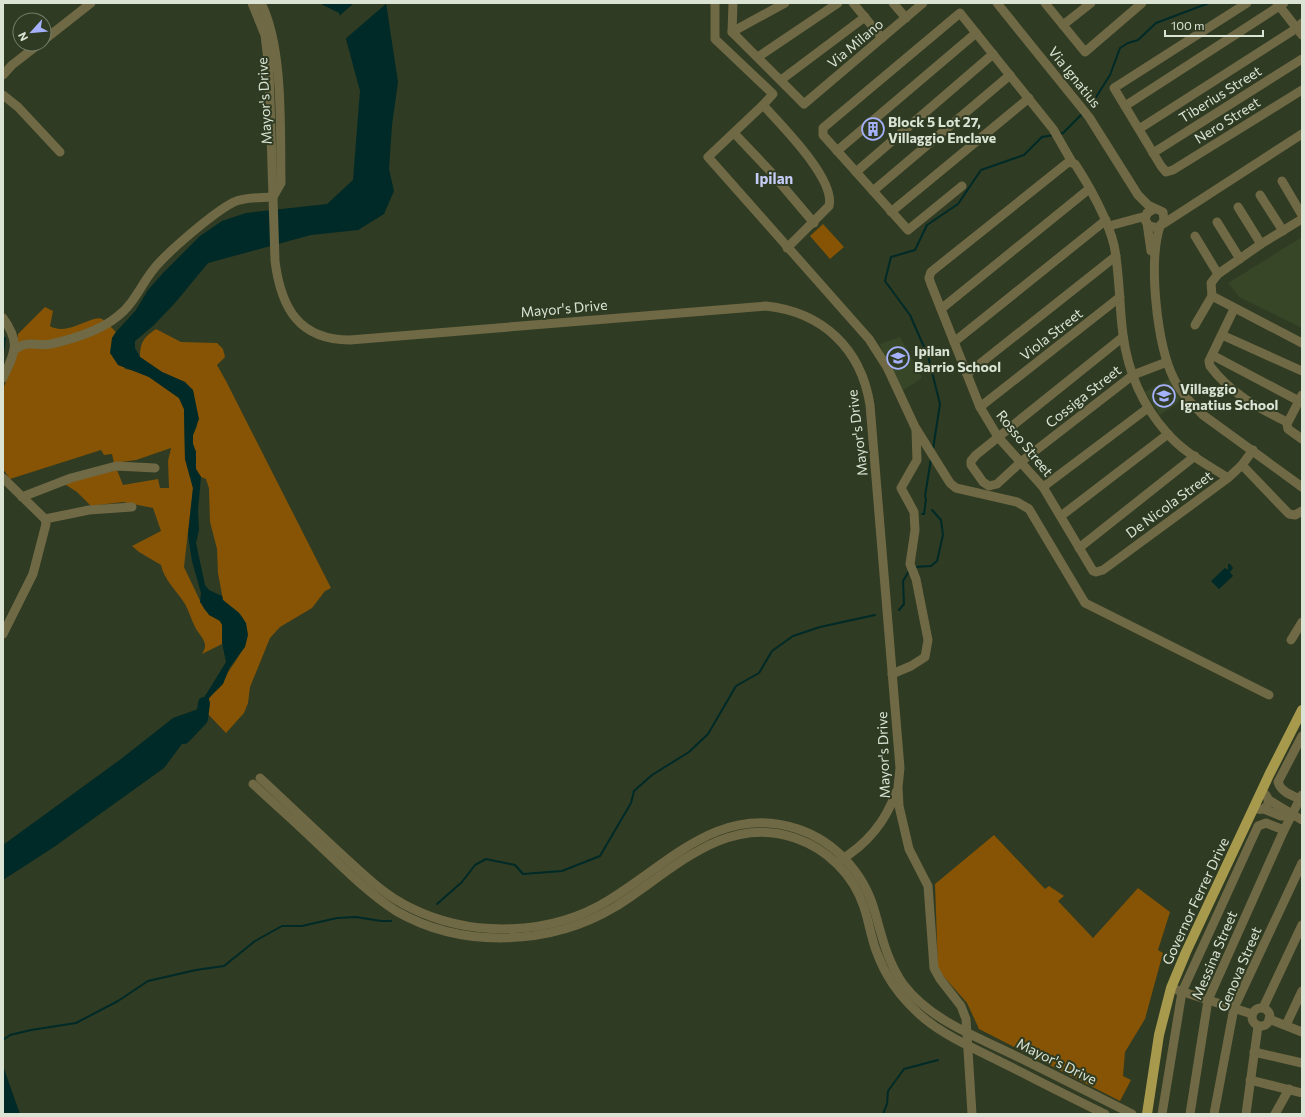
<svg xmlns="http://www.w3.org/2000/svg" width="1305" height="1117" font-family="Commissioner,sans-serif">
<rect width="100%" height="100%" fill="#2f3b23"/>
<g fill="#374627">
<polygon points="1302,237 1302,328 1239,297 1228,283"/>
<polygon points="900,337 922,378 902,391 890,370 880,344"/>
<polygon points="1169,379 1182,400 1160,415 1145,392"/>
</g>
<g fill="#865404">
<polygon points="823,224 844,247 830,259 810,236"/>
<path d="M45,307L53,311L50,326C68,337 92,314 102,319C107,322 112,328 116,332L112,338L125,369L137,371L149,377L179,398L184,409L185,459L193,488L184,567L204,609C208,615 220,618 222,624C224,629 222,638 222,644L202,654C210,642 200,637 195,627C191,619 189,611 185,604C177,591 164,580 161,565L139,552L132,546L161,531L153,508L123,502L91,506L77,492L63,483L117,470L123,485L158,479L160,488H169L168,461L171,448L136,460L114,463L112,454L104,455L101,450L10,479L3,469V389L18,351V334Z"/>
<path d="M156,329L181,342L217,343L223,349L225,357L217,365L226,381L331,588L325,591L312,608L280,627L270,638L250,687L248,703L244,713L226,733L206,712C207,707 207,701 210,697C223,674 262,641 240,614C236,609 228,605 223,600L218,573L217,549L210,522L209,488L206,479L201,477L196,469V452L193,444V435L197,426L185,382L162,372L140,357C140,342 144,337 156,329Z"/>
<polygon points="994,835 1045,889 1049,886 1064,896 1058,901 1093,938 1138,888 1170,912 1158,950 1163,953 1145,1019 1125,1052 1123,1076 1131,1080 1120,1101 979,1029 967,1003 938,970 935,884"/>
</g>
<g fill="#002a27">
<polygon points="319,3 386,3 398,82 392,125 389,169 394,191 384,214 358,230 311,235 208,263 175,303 153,326 135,341 135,348 140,357 162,372 185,382 193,390 199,419 193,435 193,444 196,452 196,469 201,477 198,510 199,530 196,543 205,585 209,590 222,596 223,600 239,613 246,623 248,635 245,647 230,667 223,684 209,698 206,712 164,768 54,847 3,880 3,845 121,759 173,718 201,708 202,701 226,662 222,643 222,625 220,621 209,615 200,602 201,593 192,561 188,535 193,488 185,459 184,409 179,398 149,377 118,365 110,353 112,338 116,332 136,310 148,290 163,273 200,236 222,221 246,213 327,204 353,180 360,91 339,13"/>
<polygon points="1228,564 1230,564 1233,568 1230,572 1233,576 1219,589 1211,581 1225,568 1228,570"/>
<polygon points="3,1066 20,1114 3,1114"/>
</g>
<polygon fill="#2f3b23" points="354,3 387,3 344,40 338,17"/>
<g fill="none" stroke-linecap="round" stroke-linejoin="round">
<g stroke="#002a27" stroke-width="2">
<polyline points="1091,105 1110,75 1120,48 1128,43 1138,40 1156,23 1209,3"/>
<polyline points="1060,134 1063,133 1081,115"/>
<polyline points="3,354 5,338"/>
<polyline points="933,449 940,404 928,356 910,315 885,281 891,257 915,250 927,225 958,204 981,170 1024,155 1042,137 1054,135"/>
<polyline points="922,514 924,514 926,499 925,496 931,459"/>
<polyline points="914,567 931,566 937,561 943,535 941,520 932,510"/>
<polyline points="899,610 904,604 903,581 909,571"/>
<polyline points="437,904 462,882 475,865 486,859 515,865 523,874 562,871 600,856 631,803 634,791 652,775 689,752 708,734 736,686 759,673 772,651 793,636 820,627 875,615"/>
<polyline points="3,1040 10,1035 31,1030 76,1023 118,1001 148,981 196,970 224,966 255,941 282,926 302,926 337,918 356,917 381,921 391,921"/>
<polyline points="883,1114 887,1104 888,1091 904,1069 938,1060"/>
</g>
<polyline stroke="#002a27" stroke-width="12" points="184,738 202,719 204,703"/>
<g stroke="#706945" stroke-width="9">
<path d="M252,3L265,35L269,69L275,261C281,308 299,340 350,340L766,306C822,312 861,348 870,405L900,768L898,787L899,806L909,849L928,886L934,968L940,979L961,1006L966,1019L972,1114"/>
<path d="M261,3C284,48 280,132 281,183L273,197"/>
<polyline points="715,3 715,39 773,94 763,105 708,157 869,339 887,367 915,427 950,483 956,488 1017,502 1029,509 1085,603 1269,695"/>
<polyline points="733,3 732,32 804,104 923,3"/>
<polyline points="853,3 882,38"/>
<polyline points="893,3 906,18"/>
<polyline points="997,3 1089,117 1138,195 1148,205 1163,212 1164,221 1158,228 1149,226 1145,220 1147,213 1154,209"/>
<polyline points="1045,3 1085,52 1142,3"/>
<polyline points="1247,3 1114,88 1161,166 1166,172 1173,170 1302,90"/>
<polyline points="1277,3 1302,35"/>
<polyline points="1063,25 1091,3"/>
<polyline points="732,32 785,3"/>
<polyline points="44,40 91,3"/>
<polyline points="758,57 838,3"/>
<polyline points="3,75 12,65 39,44"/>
<polyline points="781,80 865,17"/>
<polyline points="3,95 18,107 60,152"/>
<path d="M763,105C780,124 836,179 829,206L787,248"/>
<polyline points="1125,106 1284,3"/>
<polyline points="1139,129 1297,28 1302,23"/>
<polyline points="734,133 770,171 814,223"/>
<polyline points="837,151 976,33"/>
<polyline points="1153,153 1302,59"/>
<polyline points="856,172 993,54"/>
<polyline points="1282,181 1302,215"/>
<polyline points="962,186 908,230 823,135 823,128 960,13 1053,129 1072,162"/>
<polyline points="873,191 1010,75"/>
<polyline points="1260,195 1283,231"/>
<polyline points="1238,207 1261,244"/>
<polyline points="891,212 1029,98"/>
<polyline points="1302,219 1261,244 1218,274 1211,283 1212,296 1302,343"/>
<polyline points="1217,222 1240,259"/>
<polyline points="1147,223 1151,251"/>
<polyline points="1163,224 1302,134"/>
<polyline points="1109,226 1146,216"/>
<path d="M1160,226C1148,263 1157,345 1174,379C1181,393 1192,404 1203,415L1302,487"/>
<polyline points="1195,236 1218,274"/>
<polyline points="941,309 1089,189"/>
<path d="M1234,309L1209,361L1210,366C1230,393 1258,408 1287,422"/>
<path d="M3,318C21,343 15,352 3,378"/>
<polyline points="1195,325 1212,296"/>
<polyline points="1222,335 1302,371"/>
<polyline points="1123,337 976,455 971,461 971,465 983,482 989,486 997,484 1022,461 1133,375 1167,362"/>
<polyline points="954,342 1106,220"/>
<path d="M14,350C29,339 34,347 51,344C73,339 100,331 118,316C133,305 141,285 153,270C166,253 214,212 234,202C245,197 260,198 273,197"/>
<polyline points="1212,355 1299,401"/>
<polyline points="967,374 1116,256"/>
<polyline points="1302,395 1287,424 1288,429 1302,439"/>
<polyline points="980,407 1120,297"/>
<polyline points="1242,465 1289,514 1295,515 1302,511"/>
<polyline points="3,478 45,519 46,524 33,574 3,634"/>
<path d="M1228,478C1208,465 1183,452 1167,433C1143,406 1128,372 1123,335C1119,305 1120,275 1114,245C1108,220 1089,185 1075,164L1069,162L1066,164L931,272L929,278L931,284L980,407L998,437L1043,487L1093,571L1096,572L1103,570L1228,478L1242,465L1253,450"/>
<polyline points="1043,487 1148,408"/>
<polyline points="22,497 71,478 116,466 155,468"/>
<polyline points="1061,516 1168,434"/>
<polyline points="45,519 89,510 132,507"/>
<polyline points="1079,548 1195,456"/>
<polyline points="1291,640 1302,622"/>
<polyline points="892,674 911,666 925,657 928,640 916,579 910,564 915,530 914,512 901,488 917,460 916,430"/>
<path d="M260,778C286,802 312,827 339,852C361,872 383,895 411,908C472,938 551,936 609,900C670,863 720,803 798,829C834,841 863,872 874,909C882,936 886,959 903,984C931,1021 976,1036 1016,1056C1055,1075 1094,1095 1132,1114"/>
<path d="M253,784C281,809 308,834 335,860C354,878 374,897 396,911C462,949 550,946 615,907C670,873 724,813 795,838C827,849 853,874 864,907C869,922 871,938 877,953C884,972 896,991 911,1006C935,1032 969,1046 1001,1062C1035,1079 1070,1097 1105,1114"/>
<path d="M1300,799C1291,795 1281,792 1278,782L1302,736"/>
<polyline points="1269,800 1302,820"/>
<path d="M1254,808C1267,814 1274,799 1262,792"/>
<polyline points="1264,809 1281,816 1293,816"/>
<path d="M839,861C866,845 886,821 896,792"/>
<polyline points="1177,990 1252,1014"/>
<polyline points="1263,1008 1302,925"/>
<circle cx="1261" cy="1017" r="9"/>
<polyline points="1269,1019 1302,1032"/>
<polyline points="1286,1025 1302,991"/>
<polyline points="1254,1052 1302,1063"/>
<polyline points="1250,1080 1302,1093"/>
<polyline points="1162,1114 1182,992 1258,826 1266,823 1284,830"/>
<polyline points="1190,1114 1208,1000 1284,830 1302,795"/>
<polyline points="1214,1114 1234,1008 1302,863"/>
<polyline points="1246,1114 1258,1026"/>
<polyline points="1275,1114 1289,1089"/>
</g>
<polyline stroke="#a89a4d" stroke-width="10" points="1147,1114 1159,1035 1171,988 1186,952 1269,775 1302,710"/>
</g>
<defs>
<g id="building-ring" transform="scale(1.15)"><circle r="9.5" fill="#2f3b23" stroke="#a6b1fc" stroke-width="1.5"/><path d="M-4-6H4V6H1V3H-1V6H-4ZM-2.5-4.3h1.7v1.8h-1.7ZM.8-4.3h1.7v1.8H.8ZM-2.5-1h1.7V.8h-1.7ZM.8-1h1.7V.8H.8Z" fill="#a6b1fc"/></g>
<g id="school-ring" transform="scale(1.15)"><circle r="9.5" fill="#2f3b23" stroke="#a6b1fc" stroke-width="1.5"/><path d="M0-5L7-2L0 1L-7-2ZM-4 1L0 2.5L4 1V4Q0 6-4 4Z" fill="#a6b1fc"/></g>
</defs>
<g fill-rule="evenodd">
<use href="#building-ring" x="873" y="129"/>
<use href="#school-ring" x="898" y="358"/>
<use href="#school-ring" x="1164" y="396"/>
</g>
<g text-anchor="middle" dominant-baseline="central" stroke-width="4" stroke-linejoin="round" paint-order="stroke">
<g font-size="14" fill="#dbe3d4" stroke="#2f3b23">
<text transform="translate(855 43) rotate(-40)">Via Milano</text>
<text transform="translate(1075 77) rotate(51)">Via Ignatius</text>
<text transform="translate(1220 94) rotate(-32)">Tiberius Street</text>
<text transform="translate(264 101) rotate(-93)">Mayor's Drive</text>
<text transform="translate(1227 120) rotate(-32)">Nero Street</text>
<text transform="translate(564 308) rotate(-5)">Mayor's Drive</text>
<text transform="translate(1051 334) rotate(-38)">Viola Street</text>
<text transform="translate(1083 396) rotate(-38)">Cossiga Street</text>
<text transform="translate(857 433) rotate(-97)">Mayor's Drive</text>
<text transform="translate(1025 443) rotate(51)">Rosso Street</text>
<text transform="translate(1169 504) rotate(-36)">De Nicola Street</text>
<text transform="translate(883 755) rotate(-92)">Mayor's Drive</text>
<text transform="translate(1195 901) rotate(-65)">Governor Ferrer Drive</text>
<text transform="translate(1214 955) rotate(-67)">Messina Street</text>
<text transform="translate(1239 969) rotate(-67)">Genova Street</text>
<text transform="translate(1057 1061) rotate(26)">Mayor's Drive</text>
</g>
<g font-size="14" font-weight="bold" fill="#dbe3d4" stroke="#2f3b23" text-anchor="start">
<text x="888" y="121">Block 5 Lot 27,<tspan x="888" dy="16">Villaggio Enclave</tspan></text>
<text x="914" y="350">Ipilan<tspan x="914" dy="16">Barrio School</tspan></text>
<text x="1180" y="388">Villaggio<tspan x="1180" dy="16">Ignatius School</tspan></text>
</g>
<g font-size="15" font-weight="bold" fill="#c5ccf6" stroke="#2f3b23">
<text x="774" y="178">Ipilan</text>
</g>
</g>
<rect width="1305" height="1117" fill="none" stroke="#dbe3d4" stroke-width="8"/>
<g transform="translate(32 32) rotate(243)"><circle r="19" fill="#2f3b23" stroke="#747e6a"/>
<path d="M0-3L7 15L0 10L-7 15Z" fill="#a6b1fc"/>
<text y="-6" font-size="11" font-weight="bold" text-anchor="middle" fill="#dbe3d4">N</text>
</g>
<path d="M1165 30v6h98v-6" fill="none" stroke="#dbe3d4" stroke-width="2"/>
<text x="1171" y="30" font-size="12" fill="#dbe3d4" stroke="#2f3b23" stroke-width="3" paint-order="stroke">100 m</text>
</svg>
